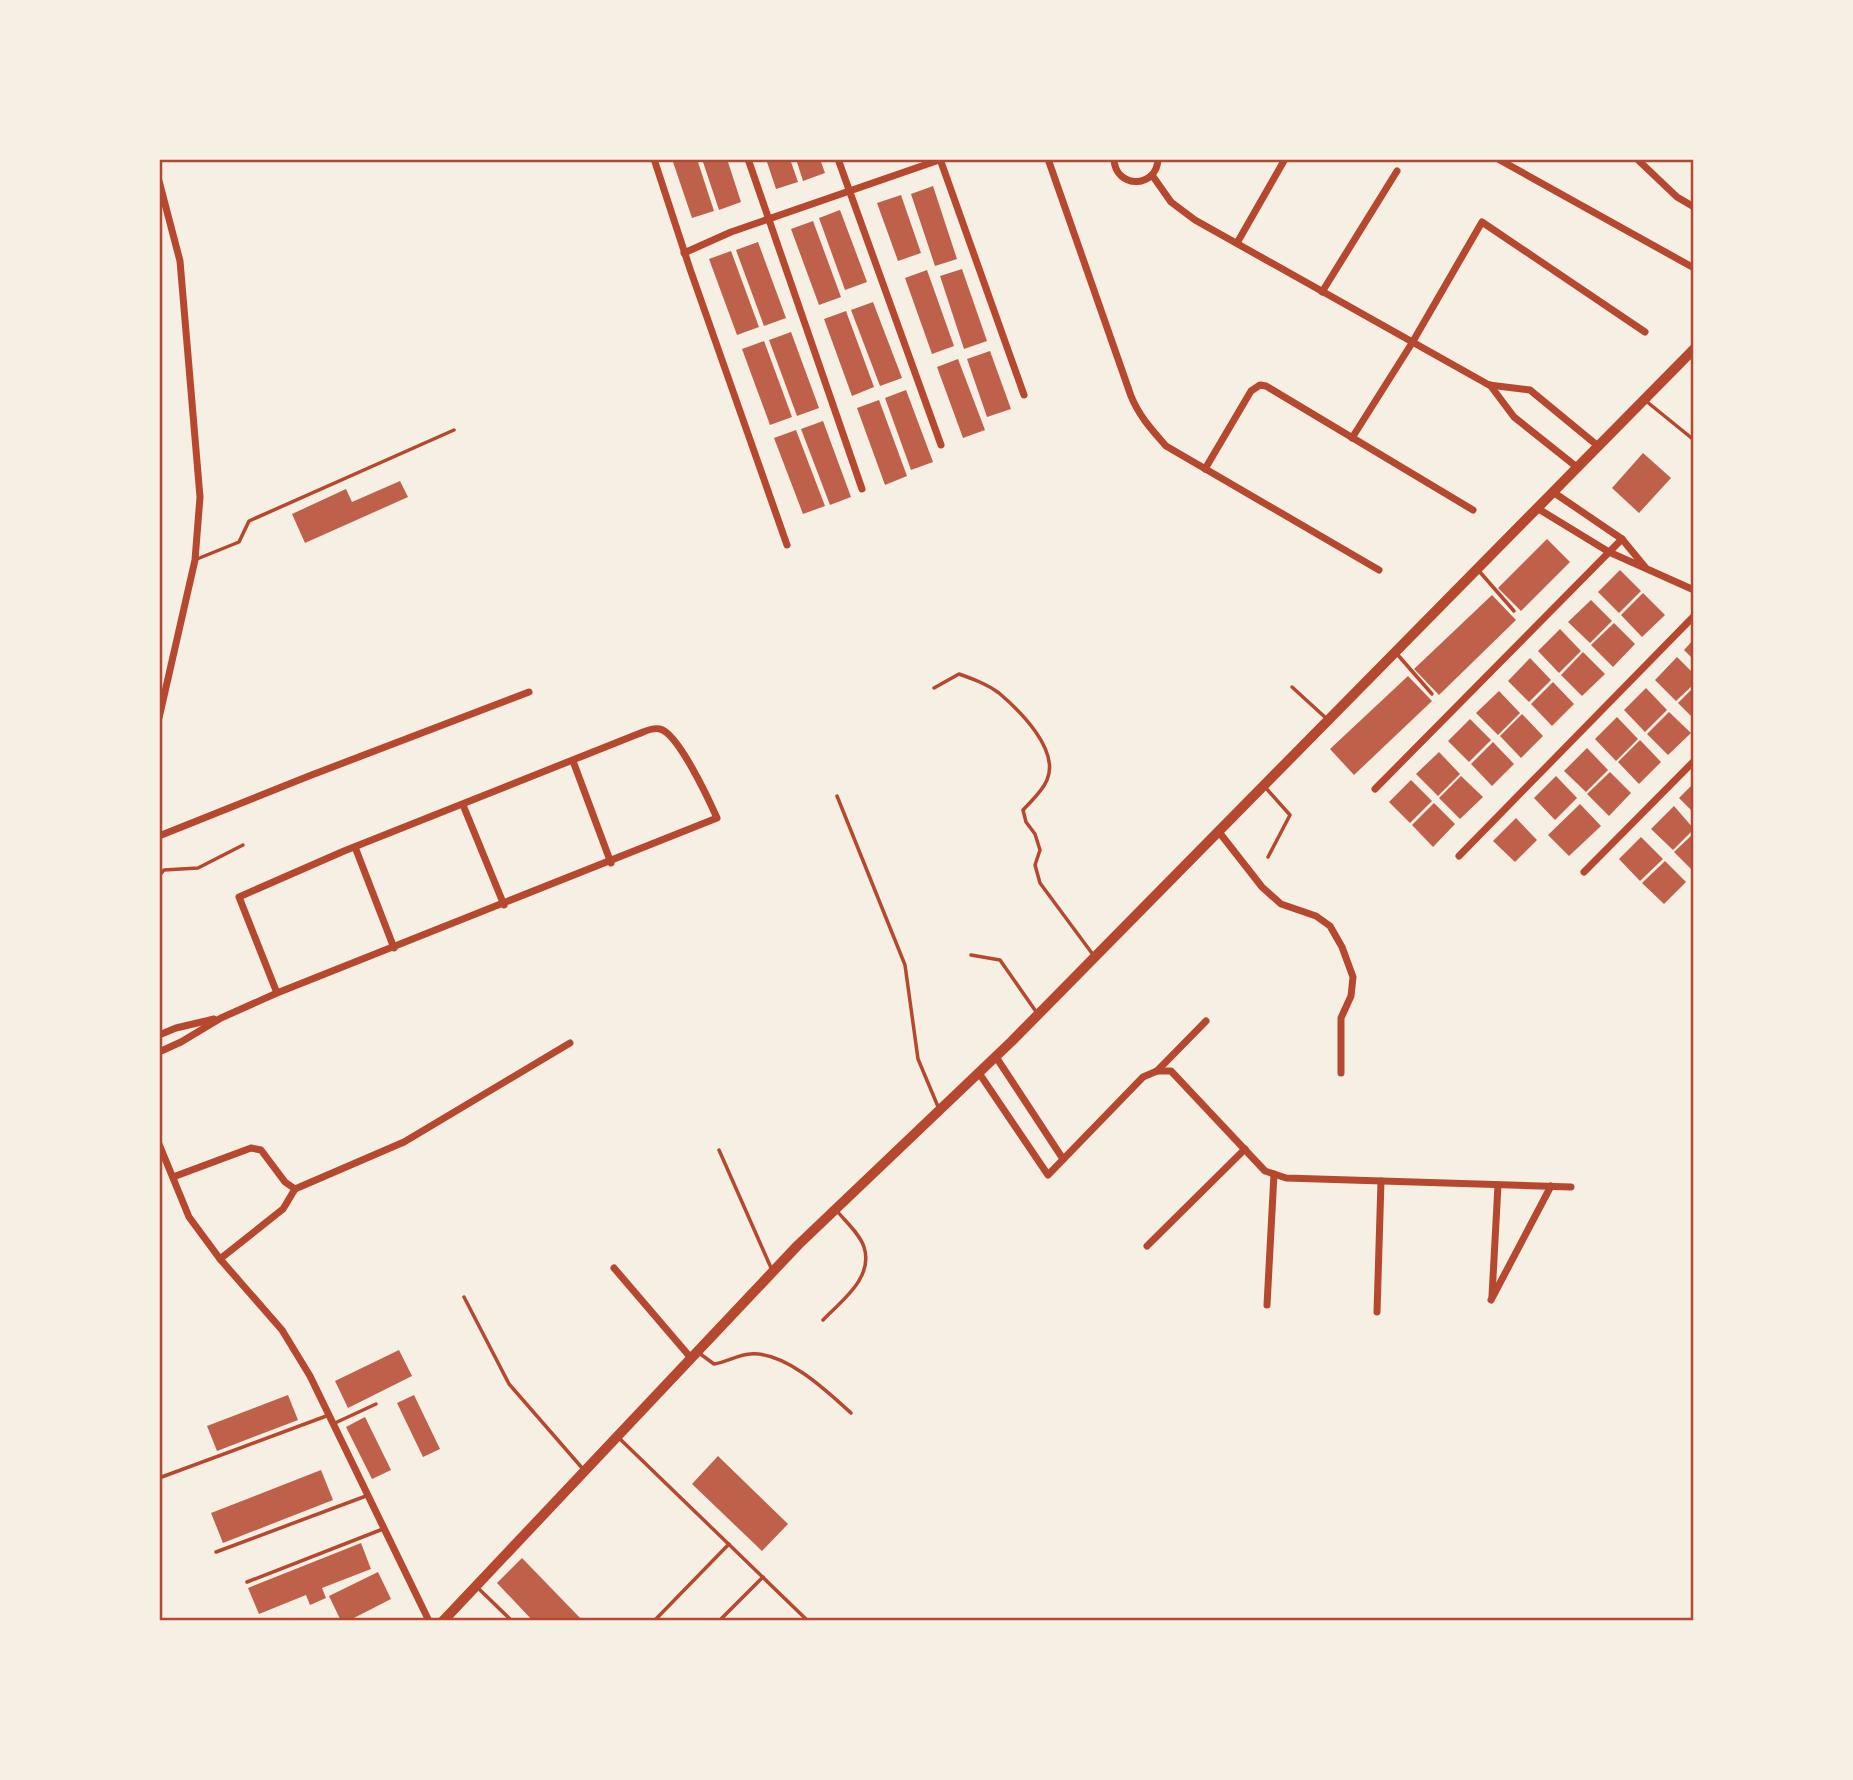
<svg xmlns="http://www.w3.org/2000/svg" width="1853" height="1780" font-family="Figtree,sans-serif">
<rect width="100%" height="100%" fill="#f6efe4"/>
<g fill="#bf614a">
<polygon points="672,159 697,159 714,211 692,218"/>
<polygon points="702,159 727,159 741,202 719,210"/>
<polygon points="766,159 790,159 798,182 776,189"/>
<polygon points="796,159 820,159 825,173 803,181"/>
<polygon points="933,186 957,259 935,266 911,194"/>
<polygon points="901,195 921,253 898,261 877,203"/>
<polygon points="840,210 867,282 845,290 819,218"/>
<polygon points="813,221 841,297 819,305 791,229"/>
<polygon points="758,242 786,318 764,326 736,250"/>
<polygon points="731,251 759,327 737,335 709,259"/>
<polygon points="962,269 987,341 964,349 940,276"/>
<polygon points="927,270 954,346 932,354 905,278"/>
<polygon points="873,302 902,378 880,386 851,310"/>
<polygon points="846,311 874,387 852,396 824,319"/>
<polygon points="791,332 819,408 797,416 769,340"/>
<polygon points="764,341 792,417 770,425 742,349"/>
<polygon points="990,351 1011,409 987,417 967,359"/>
<polygon points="958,359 985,430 963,438 937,367"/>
<polygon points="906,390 933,462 911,470 885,398"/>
<polygon points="879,400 907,476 885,485 857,408"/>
<polygon points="823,421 851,497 830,505 801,429"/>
<polygon points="796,430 825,506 803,514 774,438"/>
<polygon points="1643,453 1671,478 1639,513 1612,488"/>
<polygon points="400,481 408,497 305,543 292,514 346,489 352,502"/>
<polygon points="1547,539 1570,562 1521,611 1498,588"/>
<polygon points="1620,570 1641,591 1619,613 1598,592"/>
<polygon points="1643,593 1665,615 1642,637 1621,615"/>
<polygon points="1492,595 1516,620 1439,695 1414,669"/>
<polygon points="1591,600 1612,621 1590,643 1568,622"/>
<polygon points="1614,623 1635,644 1613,667 1591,645"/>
<polygon points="1560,629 1581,651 1559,673 1538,651"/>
<polygon points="1694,639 1694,660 1684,650"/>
<polygon points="1583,652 1605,674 1582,696 1561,675"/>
<polygon points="1677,657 1694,674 1694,684 1676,701 1655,680"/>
<polygon points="1530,658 1551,680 1529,702 1508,681"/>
<polygon points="1408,676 1432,701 1354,775 1330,749"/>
<polygon points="1553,682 1574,704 1552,726 1531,704"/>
<polygon points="1694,687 1694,719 1678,703"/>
<polygon points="1646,688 1667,710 1645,732 1624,710"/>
<polygon points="1499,691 1520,713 1498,735 1476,713"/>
<polygon points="1669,712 1691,733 1668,755 1647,734"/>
<polygon points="1522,714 1543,736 1521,758 1500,736"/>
<polygon points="1617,717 1638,739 1616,761 1595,739"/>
<polygon points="1470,719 1491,740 1469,762 1448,741"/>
<polygon points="1640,740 1661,762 1639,784 1618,762"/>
<polygon points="1493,742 1514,764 1492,786 1471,764"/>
<polygon points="1587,748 1608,770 1586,792 1564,771"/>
<polygon points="1439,752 1460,774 1438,796 1416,774"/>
<polygon points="1610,772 1631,793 1609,816 1587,794"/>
<polygon points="1461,776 1483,797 1460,819 1439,798"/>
<polygon points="1556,776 1577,798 1555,820 1534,798"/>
<polygon points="1411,780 1432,801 1410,823 1389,802"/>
<polygon points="1694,783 1694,813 1679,798"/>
<polygon points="1434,803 1455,824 1433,847 1412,825"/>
<polygon points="1580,804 1601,826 1569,856 1548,835"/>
<polygon points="1674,806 1694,829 1673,850 1651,829"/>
<polygon points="1516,818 1537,840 1515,862 1493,841"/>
<polygon points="1694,833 1694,872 1674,852"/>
<polygon points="1641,837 1663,859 1640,881 1619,859"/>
<polygon points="1665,861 1686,882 1664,904 1642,883"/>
<polygon points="399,1350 412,1376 348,1408 335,1381"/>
<polygon points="288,1395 298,1420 217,1451 207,1426"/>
<polygon points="414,1395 440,1449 423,1457 397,1403"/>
<polygon points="365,1417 391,1470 372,1479 346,1427"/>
<polygon points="718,1456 788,1524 762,1551 692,1484"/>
<polygon points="321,1470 333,1500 223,1543 211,1513"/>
<polygon points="361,1543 371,1569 322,1588 326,1598 310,1605 306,1595 259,1614 248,1588"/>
<polygon points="522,1558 583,1621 533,1621 497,1583"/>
<polygon points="378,1572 391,1599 348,1621 341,1621 329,1596"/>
</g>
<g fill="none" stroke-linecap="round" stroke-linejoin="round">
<g stroke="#b5482f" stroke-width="3.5">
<polyline points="1646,401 1694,440"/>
<polyline points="197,559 239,542 249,521 454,430"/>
<polyline points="1479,571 1514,611"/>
<polyline points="1397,654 1432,694"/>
<polyline points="1292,687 1327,719"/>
<path d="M934,688L959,674C973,679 987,684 999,693C1020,711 1060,750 1047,780C1042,792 1031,801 1023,810L1026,822L1035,834L1040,850L1035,865L1040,883L1094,956"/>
<polyline points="1265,787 1290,815 1268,857"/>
<polyline points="837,796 905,965 918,1059 939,1109"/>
<polyline points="159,876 164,870 198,868 243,845"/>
<polyline points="971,955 1000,960 1037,1013"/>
<polyline points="719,1150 772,1270"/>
<polyline points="464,1297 509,1384 583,1469"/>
<path d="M823,1320C841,1301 874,1278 864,1247C860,1234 846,1222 837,1211"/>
<path d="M699,1353L714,1364C727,1362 737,1355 750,1354C785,1351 827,1391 851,1413"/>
<polyline points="335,1423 376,1404"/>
<polyline points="619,1438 808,1621"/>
<polyline points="159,1478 329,1415"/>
<polyline points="216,1552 366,1496"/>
<polyline points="247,1582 383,1529"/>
<polyline points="478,1588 512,1621"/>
<polyline points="654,1621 729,1544"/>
<polyline points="719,1621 763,1577"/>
</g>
<g stroke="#b5482f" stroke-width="7">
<polyline points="654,159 690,269 787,545"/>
<polyline points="748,159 862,489"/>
<polyline points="838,159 941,445"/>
<polyline points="940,159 1024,395"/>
<path d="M1048,159L1131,396C1139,416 1152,430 1166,446L1379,570"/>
<path d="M1114,159C1115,189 1157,189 1158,159"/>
<polyline points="1498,159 1694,268"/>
<polyline points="1637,159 1677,197 1694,207"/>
<polyline points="1152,175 1171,202 1195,220 1489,385 1530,390 1598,446"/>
<polyline points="159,181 180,261 200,497 195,560 159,718"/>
<polyline points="1237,243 1285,159"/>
<polyline points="684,253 731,232 942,159"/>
<polyline points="1322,292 1397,171"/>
<polyline points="1490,385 1514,417 1578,468"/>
<polyline points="1352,438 1412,343 1482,222 1645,332"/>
<polyline points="1205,469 1251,391 1260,385 1266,386 1473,510"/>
<polyline points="1553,492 1622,539 1645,567"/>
<polyline points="1537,508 1609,552 1694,590"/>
<polyline points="573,761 611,863"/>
<polyline points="1375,789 1622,539"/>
<polyline points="463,805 504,905"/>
<polyline points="1219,832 1262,887 1281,904 1316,916 1330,926 1342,947 1353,977 1351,996 1341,1018 1341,1073"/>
<polyline points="159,836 309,776 529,692"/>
<polyline points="355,847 394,948"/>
<polyline points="1459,856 1694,616"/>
<polyline points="1584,872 1694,761"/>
<polyline points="159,1035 176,1028 214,1019"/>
<path d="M159,1052L181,1042L221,1018L277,993L717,818C709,800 678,733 660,729C652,727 644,732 638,734L344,851L239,897L277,993"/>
<polyline points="996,1057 1063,1159"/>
<polyline points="1157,1071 1206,1021"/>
<polyline points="979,1073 1048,1175 1143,1077 1157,1071 1171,1071 1265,1171 1286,1178 1571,1187"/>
<polyline points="159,1144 189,1217 220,1259 282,1330 310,1376 429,1621"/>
<polyline points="173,1177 251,1148 261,1150 285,1182 295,1189 404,1142 570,1043"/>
<polyline points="1147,1246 1245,1149"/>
<polyline points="220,1259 283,1209 295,1189"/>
<polyline points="614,1268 691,1358"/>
<polyline points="1492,1296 1498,1185"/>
<polyline points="1491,1300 1551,1186"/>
<polyline points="1267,1305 1274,1174"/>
<polyline points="1377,1312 1381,1181"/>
</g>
<polyline stroke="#b5482f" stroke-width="10" points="443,1621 798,1245 1012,1041 1694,349"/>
</g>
<rect width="1853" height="1780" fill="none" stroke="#f6efe4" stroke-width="322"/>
<rect x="161" y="161" width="1531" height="1458" fill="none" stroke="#b5482f" stroke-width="2.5"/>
</svg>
